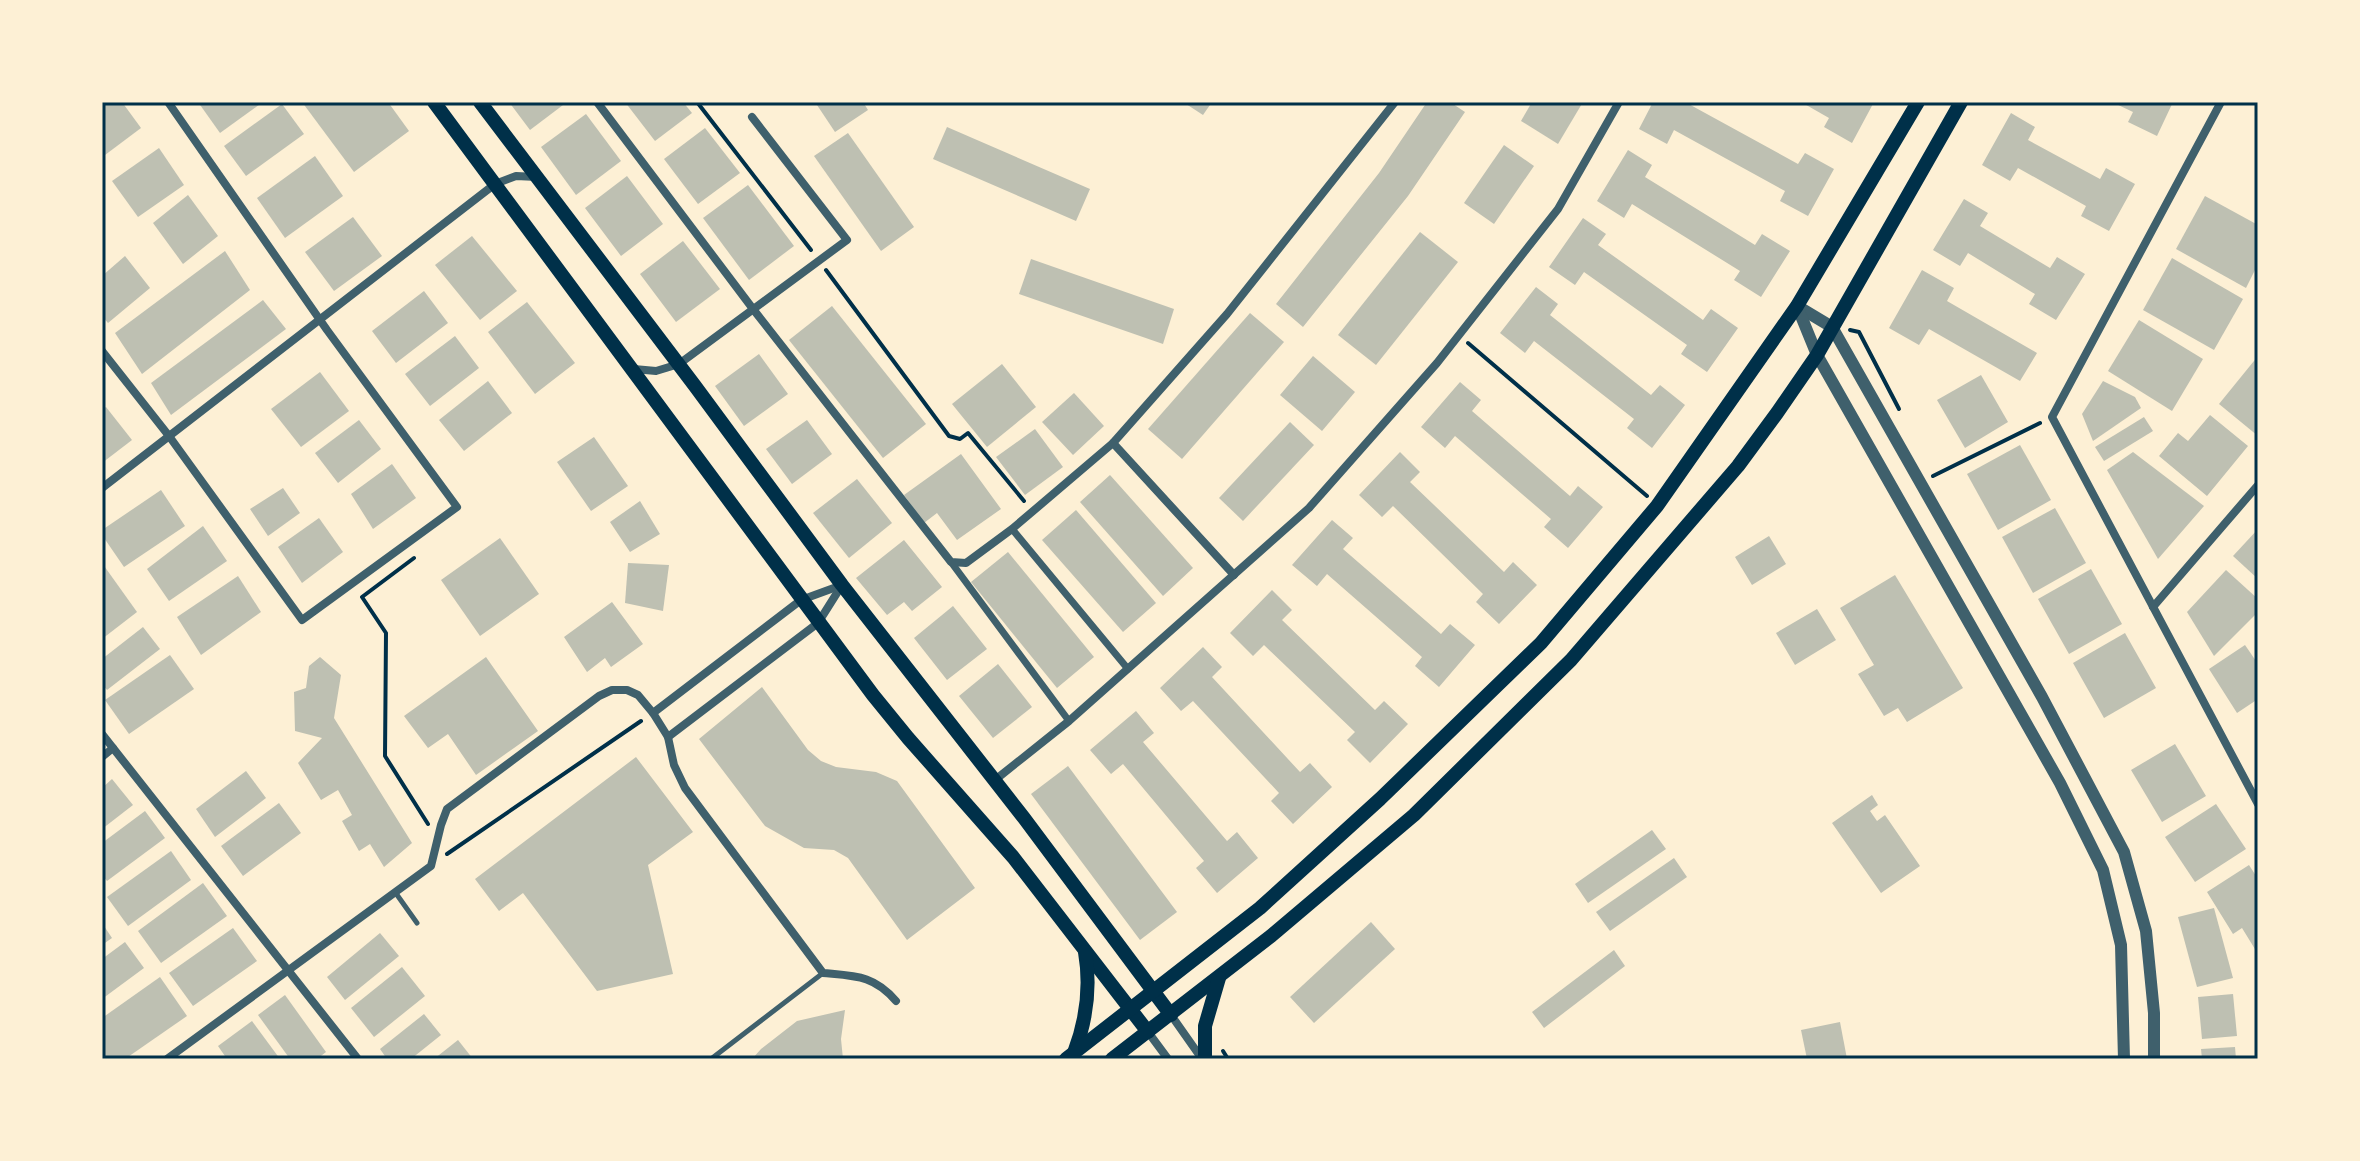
<svg xmlns="http://www.w3.org/2000/svg" width="2360" height="1161" font-family="Jost,sans-serif">
<rect width="100%" height="100%" fill="#fdf0d5"/>
<g fill="#bec0b2">
<polygon points="102,102 122,102 141,128 105,155 102,151"/>
<polygon points="198,102 263,102 220,133"/>
<polygon points="302,102 388,102 409,131 354,172"/>
<polygon points="509,102 567,102 530,130"/>
<polygon points="625,102 683,102 692,113 655,141"/>
<polygon points="815,102 863,102 868,110 835,132"/>
<polygon points="1183,102 1212,102 1203,115"/>
<polygon points="1427,102 1450,102 1465,112 1408,196 1303,327 1276,304 1379,173"/>
<polygon points="1532,102 1583,102 1558,144 1521,121"/>
<polygon points="1653,102 1685,102 1798,164 1805,153 1834,169 1808,216 1780,201 1785,191 1674,130 1667,144 1639,129"/>
<polygon points="1801,102 1874,102 1852,143 1824,127 1829,118"/>
<polygon points="2112,102 2173,102 2157,136 2128,122 2133,112"/>
<polygon points="282,104 304,134 246,176 224,146"/>
<polygon points="2011,113 2035,127 2028,140 2100,179 2106,168 2135,184 2109,231 2081,216 2086,206 2018,168 2010,181 1982,165"/>
<polygon points="586,114 621,161 576,195 541,147"/>
<polygon points="947,127 1090,189 1076,221 933,159"/>
<polygon points="705,128 740,173 698,204 664,159"/>
<polygon points="848,133 914,227 881,251 814,156"/>
<polygon points="1504,145 1534,166 1494,224 1464,203"/>
<polygon points="159,148 184,185 138,217 112,181"/>
<polygon points="1628,150 1652,165 1645,177 1755,245 1762,234 1790,251 1761,297 1734,280 1740,271 1632,204 1624,218 1597,201"/>
<polygon points="315,156 343,196 285,238 257,198"/>
<polygon points="627,176 663,224 621,256 585,208"/>
<polygon points="748,185 794,246 749,280 703,218"/>
<polygon points="188,195 218,236 183,264 153,223"/>
<polygon points="2205,196 2258,225 2258,264 2246,288 2176,249"/>
<polygon points="1964,199 1988,213 1980,226 2050,268 2057,257 2085,274 2056,320 2029,304 2035,294 1968,253 1960,266 1933,250"/>
<polygon points="353,217 382,256 334,291 305,252"/>
<polygon points="1583,218 1606,234 1598,245 1703,320 1711,309 1738,328 1707,372 1681,354 1687,345 1584,272 1575,285 1549,267"/>
<polygon points="1420,232 1458,262 1376,365 1338,335"/>
<polygon points="472,236 517,291 480,320 435,265"/>
<polygon points="683,241 720,289 676,322 640,274"/>
<polygon points="225,251 250,290 142,374 115,333"/>
<polygon points="125,256 150,288 108,323 102,316 102,276"/>
<polygon points="2172,258 2243,299 2214,350 2143,310"/>
<polygon points="1031,259 1174,309 1163,344 1019,294"/>
<polygon points="1922,270 1954,288 1947,301 2037,353 2020,381 1929,329 1919,345 1889,328"/>
<polygon points="1536,287 1558,304 1550,315 1651,395 1660,385 1685,405 1652,448 1627,428 1634,419 1534,341 1525,353 1500,333"/>
<polygon points="424,291 448,323 396,363 372,331"/>
<polygon points="263,300 286,329 171,415 151,383"/>
<polygon points="527,302 575,363 535,394 488,332"/>
<polygon points="832,306 926,424 883,458 789,340"/>
<polygon points="1250,313 1284,342 1182,459 1148,429"/>
<polygon points="2139,320 2203,359 2172,411 2108,371"/>
<polygon points="455,336 479,368 430,406 405,374"/>
<polygon points="759,354 788,394 744,426 715,386"/>
<polygon points="1313,356 1355,392 1322,431 1280,395"/>
<polygon points="2258,356 2258,436 2219,404"/>
<polygon points="1002,364 1036,407 987,447 952,404"/>
<polygon points="320,372 349,411 301,447 271,409"/>
<polygon points="1981,375 2008,422 1965,448 1937,400"/>
<polygon points="488,381 512,413 464,451 439,420"/>
<polygon points="2103,381 2135,397 2141,408 2093,441 2082,414"/>
<polygon points="1460,382 1481,400 1472,411 1570,496 1578,486 1603,507 1568,548 1544,527 1551,519 1455,436 1445,448 1421,427"/>
<polygon points="1074,393 1104,426 1073,455 1042,422"/>
<polygon points="106,407 132,440 102,463 102,410"/>
<polygon points="2210,415 2248,446 2207,496 2159,456 2178,433 2188,441"/>
<polygon points="2144,417 2153,431 2104,461 2095,447"/>
<polygon points="359,420 381,449 338,483 315,453"/>
<polygon points="807,420 832,454 792,484 766,449"/>
<polygon points="1290,422 1314,445 1243,521 1219,498"/>
<polygon points="1035,429 1063,467 1025,495 996,457"/>
<polygon points="594,437 628,486 591,511 557,462"/>
<polygon points="2020,445 2051,500 1998,530 1967,474"/>
<polygon points="1400,452 1420,472 1410,482 1504,572 1513,562 1537,585 1499,624 1476,602 1483,594 1393,506 1382,517 1359,495"/>
<polygon points="2133,452 2204,506 2158,559 2107,470"/>
<polygon points="961,454 1001,509 957,540 937,513 924,523 904,495"/>
<polygon points="392,464 416,498 373,529 351,494"/>
<polygon points="1110,475 1193,568 1163,596 1080,502"/>
<polygon points="857,479 892,523 849,558 813,513"/>
<polygon points="283,488 300,513 268,536 250,509"/>
<polygon points="161,490 185,526 124,567 102,535 102,530"/>
<polygon points="640,501 660,534 630,552 610,522"/>
<polygon points="2055,508 2086,563 2033,593 2002,537"/>
<polygon points="1076,510 1156,603 1123,632 1042,540"/>
<polygon points="319,518 343,552 302,583 278,547"/>
<polygon points="1332,520 1353,538 1343,549 1441,634 1450,624 1475,645 1439,687 1415,666 1422,657 1327,574 1317,586 1292,565"/>
<polygon points="203,526 227,561 169,601 147,569"/>
<polygon points="2258,529 2258,579 2233,556"/>
<polygon points="1769,536 1786,564 1752,585 1735,557"/>
<polygon points="500,538 539,594 480,636 441,580"/>
<polygon points="904,540 942,587 912,611 904,602 887,615 856,578"/>
<polygon points="1008,552 1094,657 1057,688 971,582"/>
<polygon points="102,563 137,612 102,639"/>
<polygon points="628,563 669,565 663,611 625,603"/>
<polygon points="2091,569 2122,624 2069,654 2038,599"/>
<polygon points="2226,570 2258,599 2258,612 2214,656 2187,612"/>
<polygon points="1895,575 1963,688 1907,722 1898,708 1884,716 1858,674 1874,665 1840,608"/>
<polygon points="238,576 261,612 201,655 177,617"/>
<polygon points="1272,590 1292,610 1282,620 1375,710 1384,701 1408,724 1370,763 1347,740 1355,732 1264,645 1253,656 1230,633"/>
<polygon points="612,602 643,644 611,667 605,658 587,672 564,637"/>
<polygon points="953,606 987,649 947,680 914,638"/>
<polygon points="1817,609 1836,640 1795,665 1776,633"/>
<polygon points="143,627 160,649 107,690 102,684 102,659"/>
<polygon points="2125,633 2156,688 2104,718 2073,663"/>
<polygon points="2245,645 2258,664 2258,699 2237,713 2209,669"/>
<polygon points="1203,647 1222,667 1212,677 1300,772 1310,763 1332,787 1293,824 1271,801 1279,793 1193,701 1181,711 1160,688"/>
<polygon points="170,655 194,689 129,734 105,700"/>
<polygon points="320,657 341,675 334,718 412,843 384,867 370,844 359,851 342,821 352,815 338,790 321,800 298,763 322,738 295,731 294,692 306,688 309,666"/>
<polygon points="486,657 538,731 476,775 448,734 428,748 404,716"/>
<polygon points="998,664 1032,707 993,738 959,696"/>
<polygon points="762,687 808,750 821,761 836,767 876,772 897,781 975,888 907,940 848,858 834,850 804,848 765,826 699,739"/>
<polygon points="1136,711 1154,733 1143,742 1227,841 1237,832 1258,858 1217,893 1196,868 1204,861 1123,764 1111,774 1090,750"/>
<polygon points="2175,744 2206,796 2162,822 2131,770"/>
<polygon points="636,757 693,832 648,865 673,974 597,991 523,893 499,911 475,879"/>
<polygon points="1068,766 1177,912 1140,940 1031,794"/>
<polygon points="246,771 266,798 215,837 196,809"/>
<polygon points="112,779 133,805 102,829 102,788"/>
<polygon points="1872,795 1878,805 1870,811 1877,821 1885,815 1920,866 1881,893 1832,823"/>
<polygon points="279,803 301,833 243,876 221,846"/>
<polygon points="2216,804 2246,849 2195,882 2165,837"/>
<polygon points="145,811 165,838 107,881 102,875 102,843"/>
<polygon points="1652,830 1666,849 1588,903 1575,884"/>
<polygon points="171,851 191,880 128,926 107,897"/>
<polygon points="1674,858 1687,877 1610,931 1596,912"/>
<polygon points="2249,865 2258,879 2258,954 2242,928 2233,934 2207,892"/>
<polygon points="203,883 227,916 161,963 138,931"/>
<polygon points="2214,908 2233,978 2197,987 2178,917"/>
<polygon points="1371,922 1395,949 1314,1023 1290,997"/>
<polygon points="102,923 112,938 102,945"/>
<polygon points="233,928 257,961 193,1006 169,973"/>
<polygon points="380,933 399,956 345,1000 327,977"/>
<polygon points="125,942 144,968 102,999 102,959"/>
<polygon points="1614,950 1625,966 1544,1028 1532,1012"/>
<polygon points="402,967 425,996 374,1037 351,1008"/>
<polygon points="160,977 187,1016 125,1059 107,1059 102,1052 102,1018"/>
<polygon points="2233,994 2237,1036 2202,1039 2198,997"/>
<polygon points="285,995 326,1052 317,1059 290,1059 258,1015"/>
<polygon points="845,1010 841,1039 843,1059 752,1059 761,1049 797,1021"/>
<polygon points="424,1014 441,1035 411,1059 387,1059 380,1049"/>
<polygon points="252,1021 280,1059 227,1059 218,1046"/>
<polygon points="1840,1022 1847,1059 1807,1059 1801,1030"/>
<polygon points="458,1040 473,1059 434,1059"/>
<polygon points="2235,1047 2236,1059 2202,1059 2201,1049"/>
</g>
<g fill="none" stroke-linecap="round" stroke-linejoin="round">
<g stroke="#003049" stroke-width="4">
<polyline points="697,102 811,250"/>
<polyline points="826,270 949,436 960,439 968,433 1024,501"/>
<polyline points="1850,330 1859,332 1899,409"/>
<polyline points="1468,343 1647,496"/>
<polyline points="1933,476 2040,423"/>
<polyline points="414,558 362,597 386,633 385,756 428,824"/>
<polyline points="447,854 641,721"/>
<polyline points="1223,1051 1228,1059"/>
</g>
<g stroke="#3f606c" stroke-width="5">
<polyline points="395,892 417,923"/>
<polyline points="711,1059 823,973"/>
</g>
<g stroke="#3f606c" stroke-width="7">
<polyline points="1012,529 1128,669"/>
<polyline points="951,562 1069,721"/>
</g>
<g stroke="#3f606c" stroke-width="8">
<polyline points="597,102 753,309 951,562 966,563 1012,529 1113,443 1227,314 1395,102"/>
<polyline points="2221,102 2052,417 2258,804"/>
<polyline points="102,351 169,436 302,620 457,507 327,330 168,102"/>
<polyline points="634,369 656,371 679,364 847,240 752,117"/>
<polyline points="1113,443 1234,575"/>
<polyline points="102,488 495,184 516,176 537,177"/>
<polyline points="2153,607 2258,485"/>
<polyline points="653,713 801,600 842,585"/>
<polyline points="102,734 358,1059"/>
<polyline points="668,737 818,623 842,585"/>
<polyline points="102,757 113,748"/>
<polyline points="995,780 1069,721 1309,508 1437,363 1558,209 1619,102"/>
<polyline points="1171,1015 1202,1059"/>
<polyline points="1148,1032 1168,1059"/>
<path d="M167,1059L431,866L441,825L447,809L599,696L612,690H627L638,695L653,713L668,737L674,765L685,788L823,973C855,976 874,975 896,1001"/>
</g>
<g stroke="#3f606c" stroke-width="12">
<polyline points="1797,306 1832,327 2042,697 2124,852 2146,931 2154,1013 2154,1059"/>
<polyline points="1797,306 1817,355 2060,783 2103,870 2121,945 2124,1059"/>
</g>
<g stroke="#003049" stroke-width="14">
<polyline points="434,102 873,695 908,738 1013,857 1148,1032"/>
<polyline points="480,102 695,386 842,585 1024,818 1171,1015"/>
<path d="M1074,1053C1087,1019 1091,987 1085,952"/>
<polyline points="1066,1059 1260,908 1380,799 1541,643 1657,506 1797,306 1918,102"/>
<polyline points="1112,1059 1271,936 1414,815 1571,660 1738,466 1777,413 1817,355 1961,102"/>
<polyline points="1205,1059 1205,1026 1219,978"/>
</g>
</g>
<rect width="2360" height="1161" fill="none" stroke="#fdf0d5" stroke-width="208"/>
<rect x="104" y="104" width="2152" height="953" fill="none" stroke="#003049" stroke-width="3"/>
</svg>
